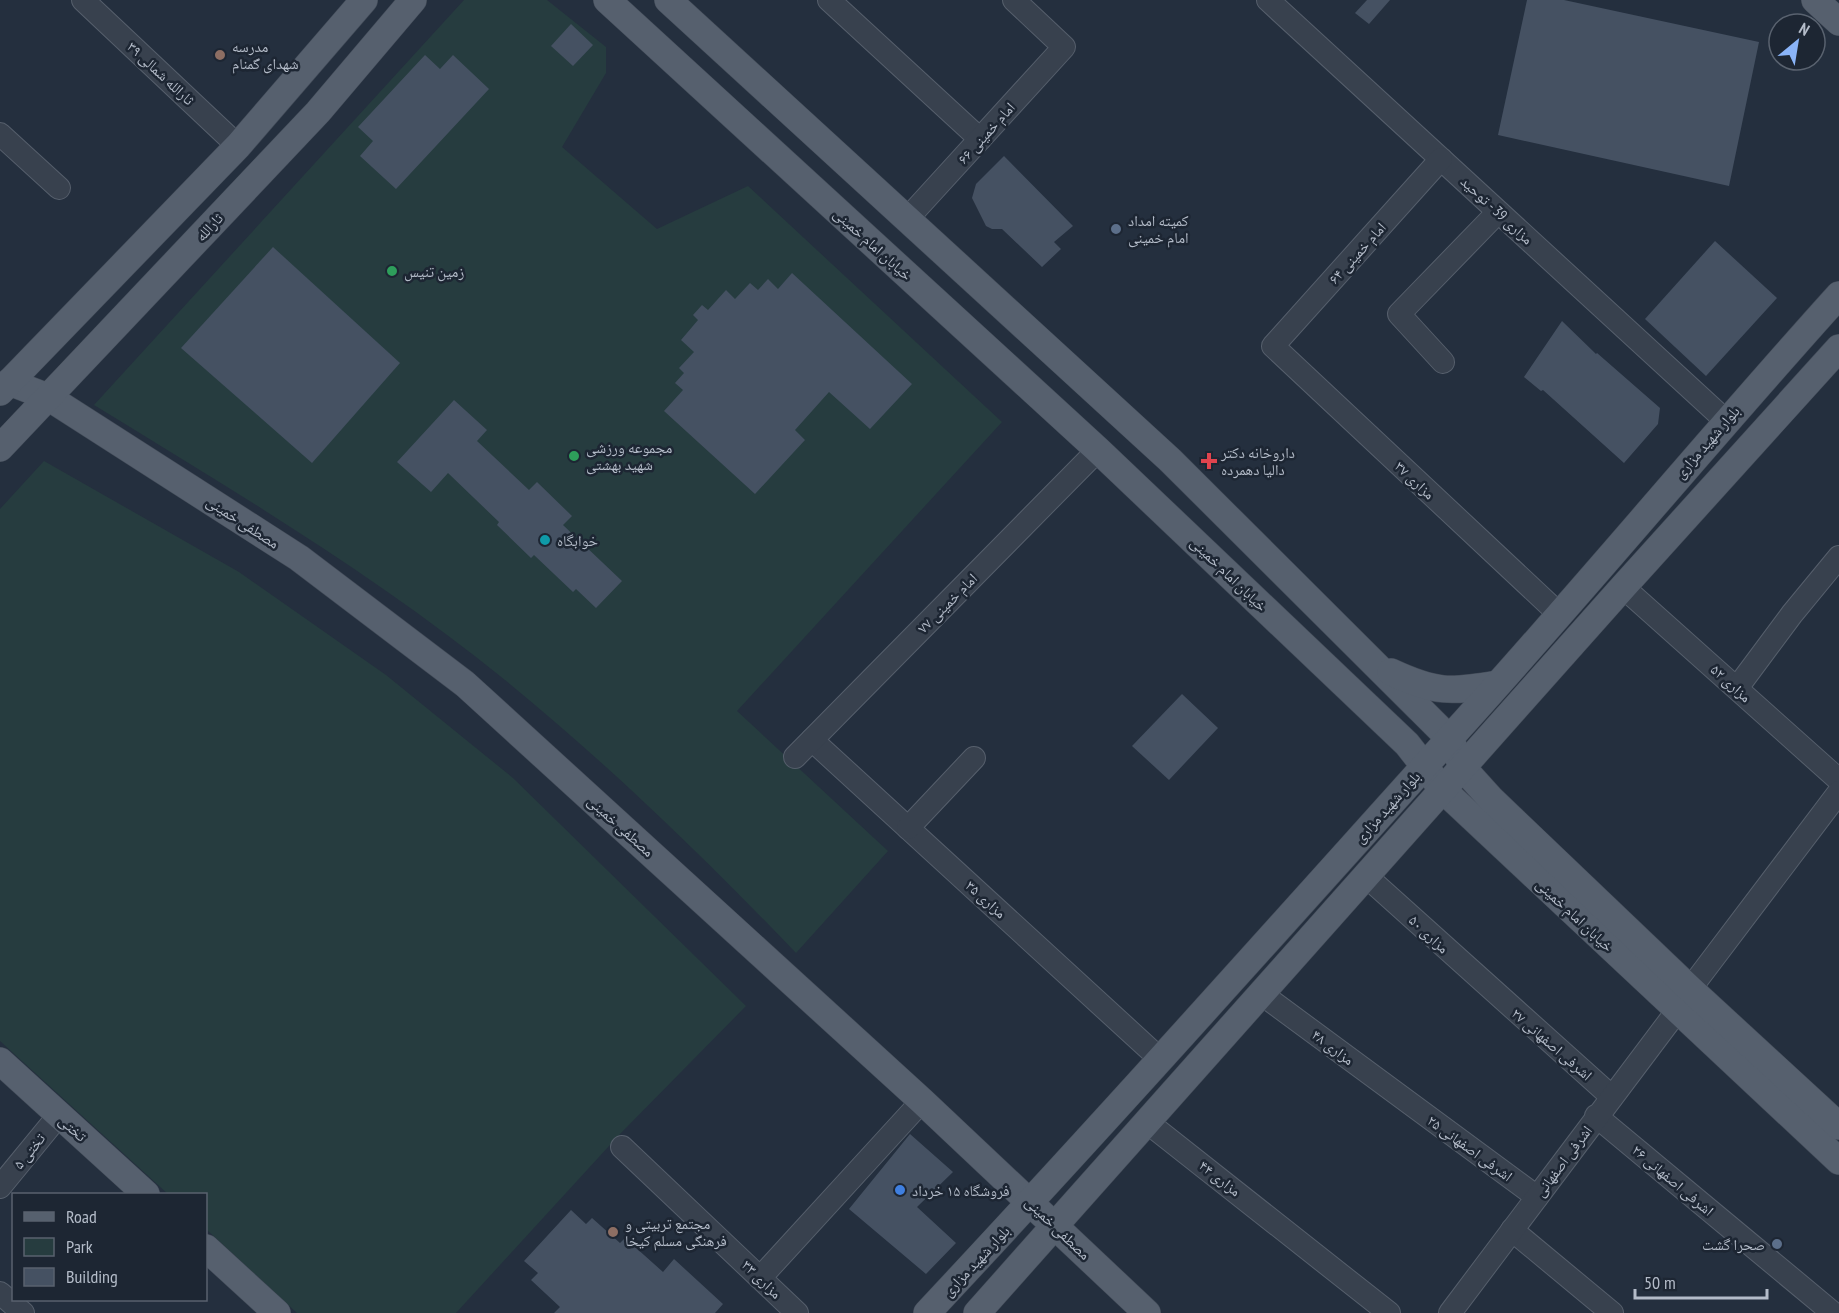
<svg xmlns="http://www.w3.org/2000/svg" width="1839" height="1313" font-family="'PT Sans Narrow','Noto Naskh Arabic',sans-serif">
<rect width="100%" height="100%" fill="#242f3e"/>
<g fill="#263c3f">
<path d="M464,0H547L606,47V73L562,147L657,229L748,186L1002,422L737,711L888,851L796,953C704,857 608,764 505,680C377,576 234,491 94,405Z"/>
<polygon points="44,461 239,572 386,675 513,778 746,1006 620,1134 456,1313 297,1313 206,1229 206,1194 168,1194 0,1041 0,509"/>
</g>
<g fill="#455162">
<polygon points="1367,0 1390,0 1369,24 1355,13"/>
<polygon points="1527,0 1564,0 1759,42 1729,186 1498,135"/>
<polygon points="571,24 593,45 573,66 551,46"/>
<polygon points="425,55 440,69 453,55 489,89 396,189 360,156 373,141 358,127"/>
<polygon points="1004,156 1073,226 1054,242 1061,249 1042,267 1002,229 992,229 986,226 972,198 976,184"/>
<polygon points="1715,241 1777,298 1706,376 1645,319"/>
<polygon points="273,247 400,363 312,463 181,348"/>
<polygon points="792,273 912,384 870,429 829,392 795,430 805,440 755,494 664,411 683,390 675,383 684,373 679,368 694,352 681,340 698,320 693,315 702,305 708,310 726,290 735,299 750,283 758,290 768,279 778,289"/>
<polygon points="1562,321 1596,354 1597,353 1660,408 1658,424 1624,463 1543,390 1541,391 1524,377"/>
<polygon points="454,400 487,430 477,441 529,490 537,482 572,516 563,525 622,581 596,608 576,589 573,592 534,555 531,558 497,525 499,522 448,473 431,492 397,462"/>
<polygon points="1182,694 1218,728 1169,780 1132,746"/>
<polygon points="910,1134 953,1172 917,1207 956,1243 926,1274 849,1209"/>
<polygon points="571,1210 586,1224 592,1218 620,1243 625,1238 663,1272 674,1259 723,1304 715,1313 554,1313 560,1307 531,1280 538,1273 524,1261"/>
</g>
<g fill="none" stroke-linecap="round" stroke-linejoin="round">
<g stroke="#565f6c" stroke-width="24">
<g id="minor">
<polyline points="83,0 238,146"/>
<polyline points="829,0 980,139"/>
<polyline points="1268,0 1725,420"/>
<polyline points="0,134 59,188"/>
<polyline points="1441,159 1273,346 1558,613"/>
<polyline points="907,219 1064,47 1014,0"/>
<polyline points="1443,362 1399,314 1498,212"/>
<polyline points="1623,587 1839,780"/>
<polyline points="1737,688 1792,614 1839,557"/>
<polyline points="812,740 1160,1059"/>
<polyline points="795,757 1098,450"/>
<polyline points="908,828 974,758"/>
<polyline points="1366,876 1612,1097"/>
<polyline points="1690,989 1839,792"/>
<polyline points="1263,995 1537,1197"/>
<polyline points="1596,1116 1833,1313"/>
<polyline points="1147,1122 1389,1313"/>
<polyline points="622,1147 797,1313"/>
<polyline points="0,1187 59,1115"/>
<polyline points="1512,1230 1612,1313"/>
<polyline points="760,1278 922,1101"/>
<polyline points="0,1293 23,1313"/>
<polyline points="1450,1313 1677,1011"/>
</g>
</g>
<g stroke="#414a57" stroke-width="28">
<g id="major">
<polyline points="607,0 1098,450 1407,744 1443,790 1839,1161"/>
<polyline points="668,0 1170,460 1450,739 1463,768 1491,799 1690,989 1839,1126"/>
<polyline points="1815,0 1839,22"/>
<polyline points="9,382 48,397 299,558 465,684 922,1101 1147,1313"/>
<polyline points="0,392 238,146 364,0"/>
<polyline points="0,448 318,112 413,0"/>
<path d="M1391,672C1436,693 1450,692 1497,684"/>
<polyline points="0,1061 146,1194"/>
<polyline points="206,1248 277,1313"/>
<path d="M927,1313C1104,1124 1276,931 1449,739C1582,593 1707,441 1839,295"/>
<polyline points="977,1313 1623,587 1839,348"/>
</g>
</g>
<use href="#minor" stroke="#38414e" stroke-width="22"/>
<use href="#major" stroke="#56606e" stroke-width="27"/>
</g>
<g fill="#8d6e63" stroke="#1d2633" stroke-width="2">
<circle cx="220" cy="55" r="6"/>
<circle cx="613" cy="1232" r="6"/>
</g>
<g fill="#5c6f8a" stroke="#1d2633" stroke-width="2">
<circle cx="1116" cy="229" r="6"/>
<circle cx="1777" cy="1244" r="6"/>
</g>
<g fill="#2e9e5b" stroke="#1d2633" stroke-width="2">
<circle cx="392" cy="271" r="6"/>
<circle cx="574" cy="456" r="6"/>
</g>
<path fill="#e0444e" stroke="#1d2633" stroke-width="2" d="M1206 452h6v6h6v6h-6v6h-6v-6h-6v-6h6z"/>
<circle fill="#0f9aa8" stroke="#1d2633" stroke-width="2" cx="545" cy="540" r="6"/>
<circle fill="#3f7fe0" stroke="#1d2633" stroke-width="2" cx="900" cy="1190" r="6"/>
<g text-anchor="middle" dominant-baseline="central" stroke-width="5" stroke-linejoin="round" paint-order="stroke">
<g font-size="15" fill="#b4bcc9" stroke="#1d2633" text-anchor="start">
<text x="232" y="46">مدرسه<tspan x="232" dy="17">شهدای گمنام</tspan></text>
<text x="1128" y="220">کمیته امداد<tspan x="1128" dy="17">امام خمینی</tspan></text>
<text x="404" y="271">زمین تنیس</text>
<text x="586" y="447">مجموعه ورزشی<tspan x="586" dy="17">شهید بهشتی</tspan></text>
<text x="1221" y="452">داروخانه دکتر<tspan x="1221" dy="17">دالیا دهمرده</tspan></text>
<text x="557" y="540">خوابگاه</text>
<text x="912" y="1190">فروشگاه ۱۵ خرداد</text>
<text x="625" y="1223">مجتمع تربیتی و<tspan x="625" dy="17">فرهنگی مسلم کیخا</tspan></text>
<text x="1765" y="1244" text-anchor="end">صحرا گشت</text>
</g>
<g font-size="15" fill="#b4bcc9" stroke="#1d2633">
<text transform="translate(161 73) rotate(43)">ثارالله شمالی ۳۹</text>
<text transform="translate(986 133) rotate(-48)">امام خمینی ۶۶</text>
<text transform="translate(1497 210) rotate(43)">مزاری 39 - توحید</text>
<text transform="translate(209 227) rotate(-47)">ثارالله</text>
<text transform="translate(873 244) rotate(42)">خیابان امام خمینی</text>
<text transform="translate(1357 253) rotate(-48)">امام خمینی ۶۴</text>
<text transform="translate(1707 442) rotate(-49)">بلوار شهید مزاری</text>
<text transform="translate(1415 480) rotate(43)">مزاری ۳۷</text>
<text transform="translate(243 522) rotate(33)">مصطفی خمینی</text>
<text transform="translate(1229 574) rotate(44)">خیابان امام خمینی</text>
<text transform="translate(947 603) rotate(-45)">امام خمینی ۷۷</text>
<text transform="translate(1731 683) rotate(42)">مزاری ۵۲</text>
<text transform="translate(1387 807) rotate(-48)">بلوار شهید مزاری</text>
<text transform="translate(621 826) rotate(42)">مصطفی خمینی</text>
<text transform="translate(986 899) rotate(42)">مزاری ۳۵</text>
<text transform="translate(1575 915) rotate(43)">خیابان امام خمینی</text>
<text transform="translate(1429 934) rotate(43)">مزاری ۵۰</text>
<text transform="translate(1552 1044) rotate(41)">اشرفی اصفهانی ۲۷</text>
<text transform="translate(1333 1047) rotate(37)">مزاری ۴۸</text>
<text transform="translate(73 1128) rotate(42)">تختی</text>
<text transform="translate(1470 1148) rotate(36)">اشرفی اصفهانی ۲۵</text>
<text transform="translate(29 1151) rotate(-51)">تختی ۵</text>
<text transform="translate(1563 1161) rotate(-53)">اشرفی اصفهانی</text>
<text transform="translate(1220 1178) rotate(38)">مزاری ۴۴</text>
<text transform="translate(1673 1180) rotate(40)">اشرفی اصفهانی ۲۶</text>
<text transform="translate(1058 1228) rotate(44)">مصطفی خمینی</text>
<text transform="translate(976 1261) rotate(-47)">بلوار شهید مزاری</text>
<text transform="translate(762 1279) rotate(44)">مزاری ۳۳</text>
</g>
</g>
<rect x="12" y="1193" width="195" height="108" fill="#1d2633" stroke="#59626f" stroke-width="1.5"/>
<rect x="24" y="1212" width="30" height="9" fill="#56606e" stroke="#59626f" stroke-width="1.5"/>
<text x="66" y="1223" font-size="18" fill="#b4bcc9">Road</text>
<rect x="24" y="1238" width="30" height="18" fill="#263c3f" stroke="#59626f" stroke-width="1.5"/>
<text x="66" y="1253" font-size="18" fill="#b4bcc9">Park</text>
<rect x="24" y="1268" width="30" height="18" fill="#455162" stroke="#59626f" stroke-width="1.5"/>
<text x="66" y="1283" font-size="18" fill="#b4bcc9">Building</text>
<g transform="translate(1797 42) rotate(30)"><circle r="28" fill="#1d2633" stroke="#59626f" stroke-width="1.5"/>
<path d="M0-4.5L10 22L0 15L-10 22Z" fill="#8ab4f8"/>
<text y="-9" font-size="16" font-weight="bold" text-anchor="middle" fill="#b4bcc9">N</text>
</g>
<path d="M1635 1289v9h132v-9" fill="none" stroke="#b4bcc9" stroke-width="3"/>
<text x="1644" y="1289" font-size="18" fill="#b4bcc9" stroke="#1d2633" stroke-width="4.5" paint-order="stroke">50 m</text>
</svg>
